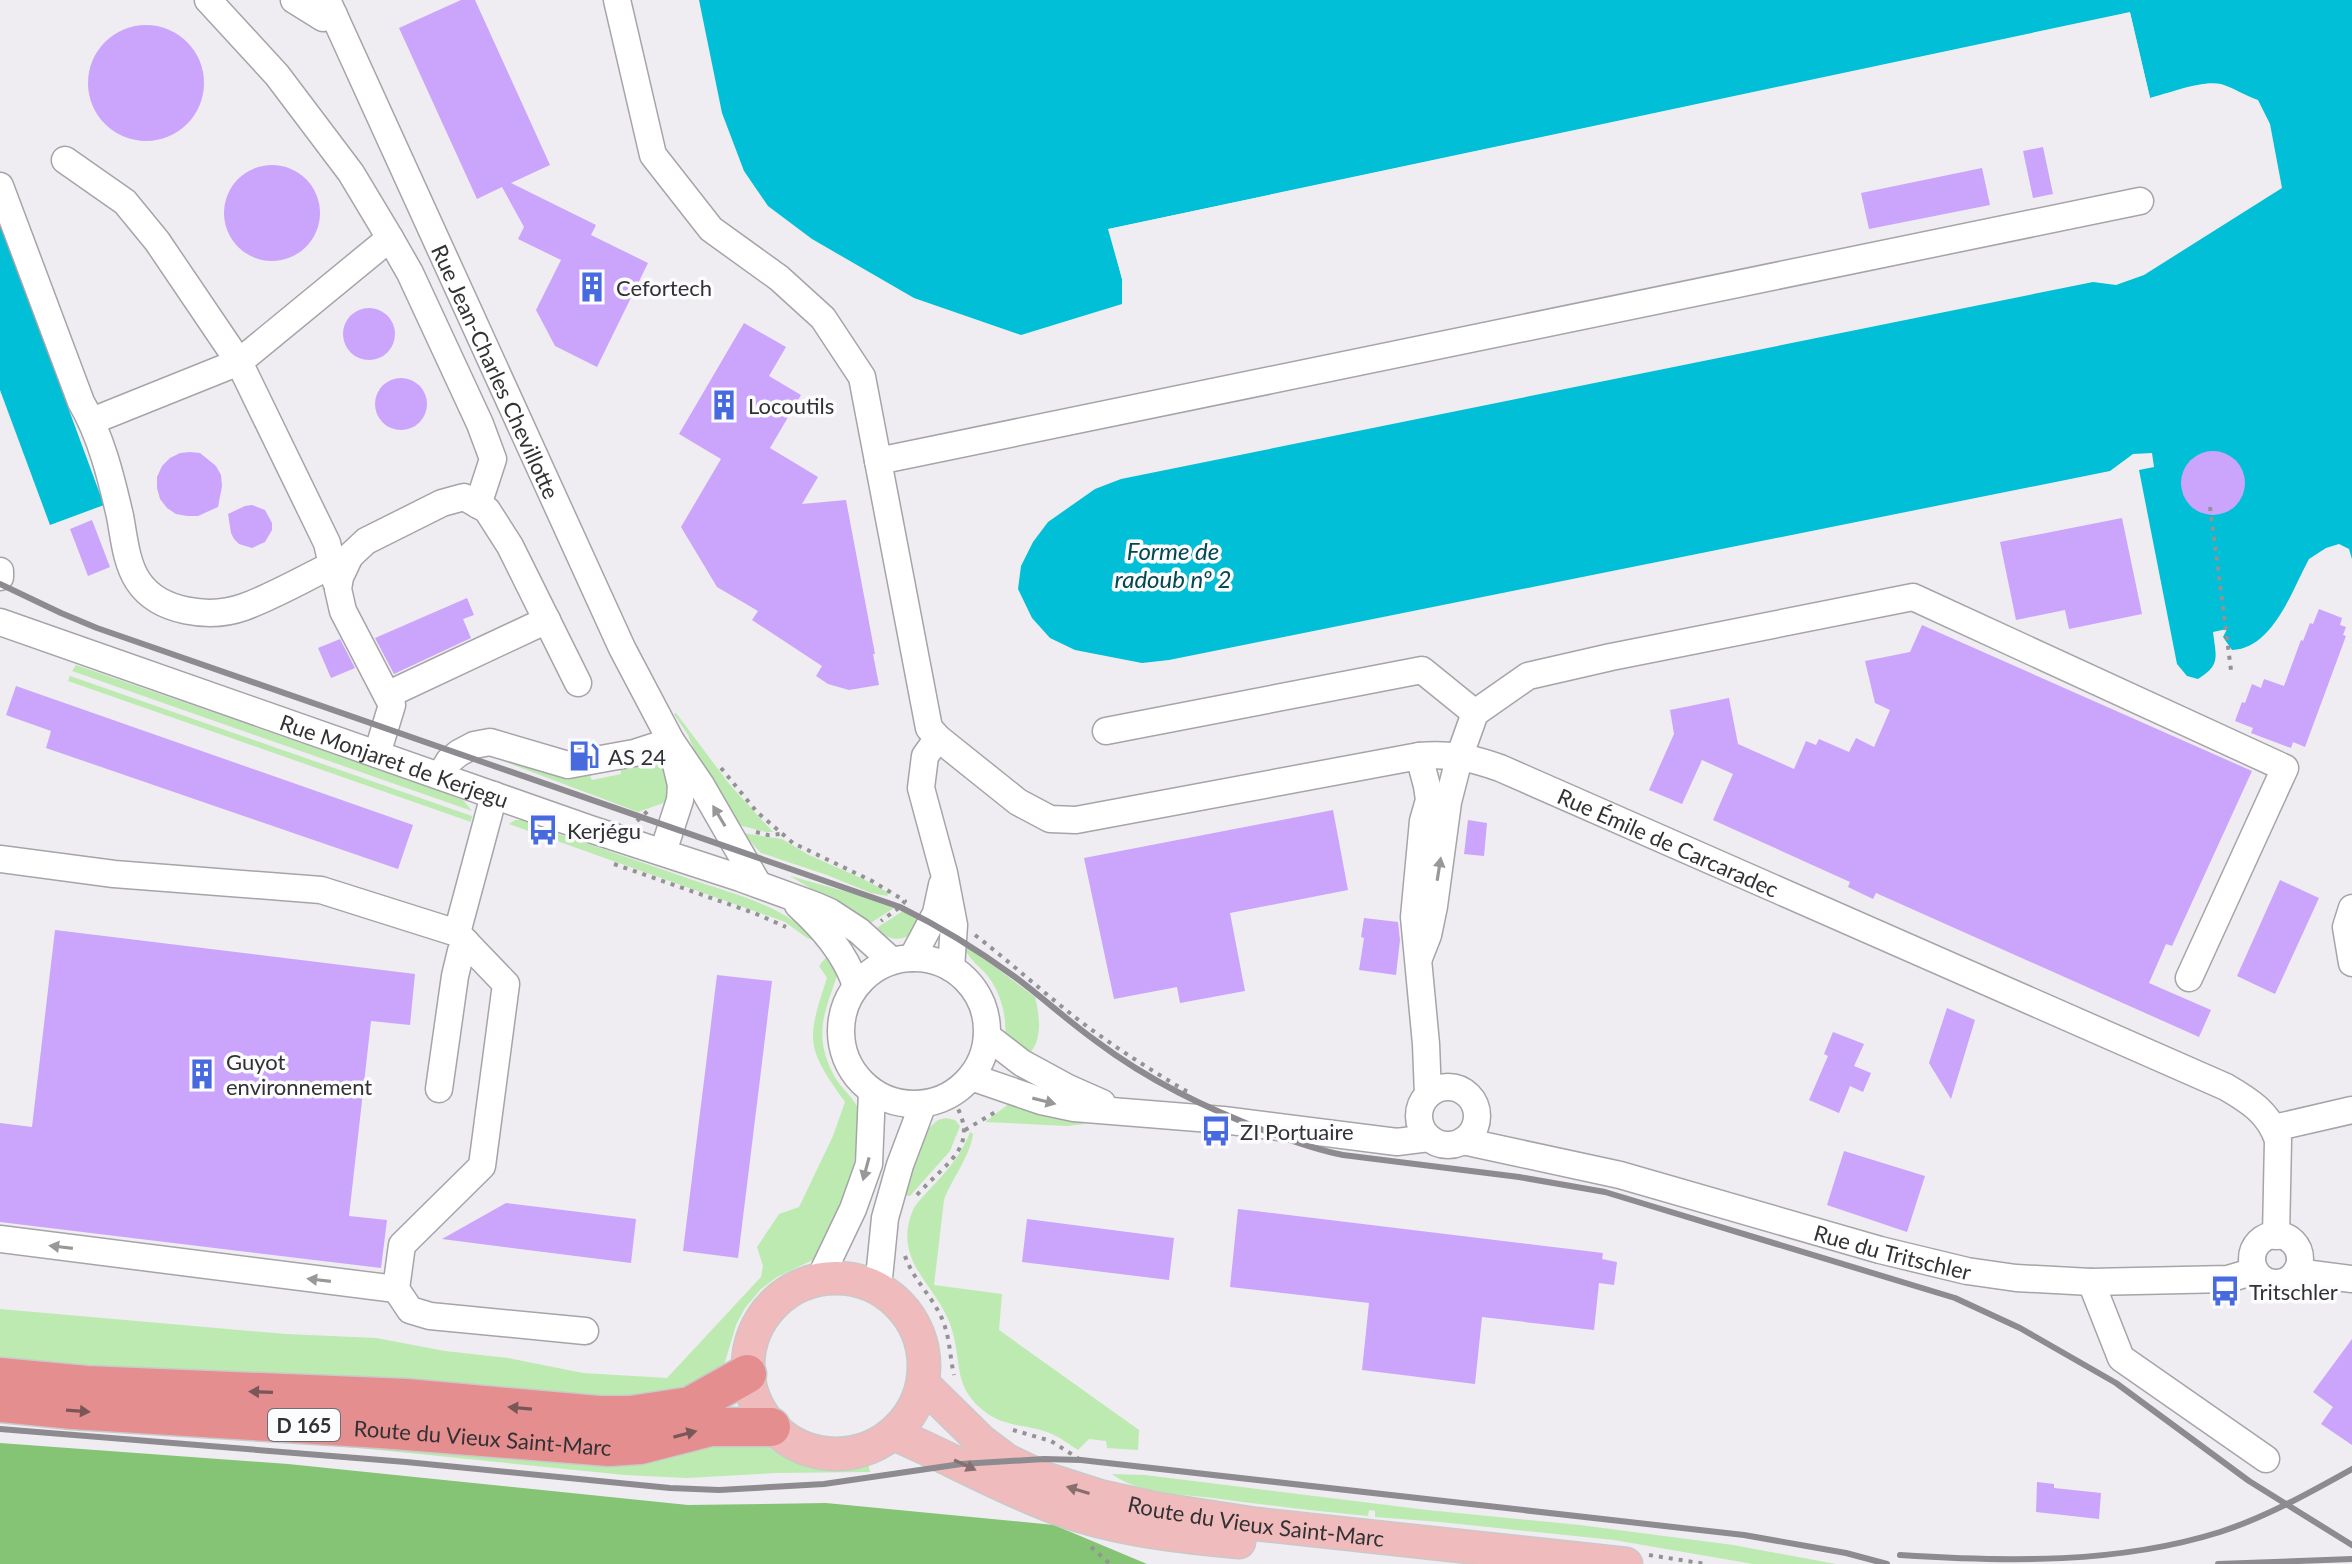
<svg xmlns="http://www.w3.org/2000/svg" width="2352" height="1564" font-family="Lato,sans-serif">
<rect width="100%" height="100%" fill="#efedf2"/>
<g fill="#bceab1">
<polygon points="76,665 437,790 463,800 472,811 72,671"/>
<polygon points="70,676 472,816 471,822 68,681"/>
<polygon points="676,713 730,785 773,832 766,832 738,825 699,762 688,735 674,714"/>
<path d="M484,754L506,758L568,780L587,770L592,780L621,774L620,764C666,754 673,747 669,801L638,812Z"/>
<path d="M515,820H522L532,824L530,830L544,835L546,830C593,845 640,862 687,878C733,894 785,905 818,942L807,938L785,922L509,824Z"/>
<polygon points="742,833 782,839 809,855 863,879 889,893 887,896 871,893 827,875 761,853"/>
<polygon points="790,876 858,895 894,908 869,924"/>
<path d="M903,911L923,921C908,941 896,945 875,929Z"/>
<path d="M963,943L1035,997C1040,1017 1043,1042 1027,1056L1005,1038C1007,1016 1001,993 987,975C978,965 966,957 963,943Z"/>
<path d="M827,956L838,973C824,1014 812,1037 836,1079C843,1090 854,1098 859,1110L853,1176L840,1210L815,1259L777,1277L761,1289L745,1308L736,1325L725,1362L719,1370L703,1383L650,1400L373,1377L209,1375L0,1358V1309L286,1334L376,1338L445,1351L508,1358L583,1373L667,1378L761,1277L763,1266L757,1247L779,1214L799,1207L833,1136L845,1102C806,1047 806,1042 827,978L819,966Z"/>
<polygon points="1014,1100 1085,1124 1067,1126 985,1122"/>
<polygon points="946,1118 955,1120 960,1126 950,1151 910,1196 904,1195 929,1128 938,1120"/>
<path d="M970,1132L973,1134C970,1157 952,1178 944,1200L934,1285L1002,1294L999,1330L1139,1430L1138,1450L1107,1448L1106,1441L1089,1439L1078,1450C1070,1445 1061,1438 1052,1434C1031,1425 1007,1427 988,1414C951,1388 963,1362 951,1327C938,1285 891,1262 913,1210C916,1203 923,1197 928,1191C946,1172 961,1156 970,1132Z"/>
<path d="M349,1439H758C789,1468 828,1475 868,1463L870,1472L776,1473L687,1478L625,1475L349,1447Z"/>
<path d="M1112,1474L1145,1475L1427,1510L1580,1525L1733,1545L1836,1564H1753L1614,1540L1440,1522L1375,1517V1511L1369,1510L1368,1516C1316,1511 1265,1505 1213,1498C1181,1494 1138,1494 1112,1474Z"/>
</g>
<polygon fill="#84c474" points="0,1443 288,1464 688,1505 826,1503 1054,1525 1147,1564 0,1564"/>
<g fill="#00bfd7">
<path d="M699,0H2352V559L2349,549L2339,544L2326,548L2309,559C2292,590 2273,649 2232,650L2223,637L2227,629L2213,632C2216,657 2221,665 2198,679L2187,676L2177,664L2139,470L2154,467L2152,453L2133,454L2110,471L1169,660L1142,663L1075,650L1050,638L1032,618L1018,589L1021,566L1033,542L1048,522L1095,489L1121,479L2093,282L2116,285L2144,275L2282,188L2270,124L2258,100C2246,96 2232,87 2221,84C2202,80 2169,93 2150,98L2130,13L1109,229L1122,279V304L1021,335L914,298L812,239L768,206L744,171L722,113Z"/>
<polygon points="0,223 104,505 50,525 0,390"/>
</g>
<polygon fill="#efedf2" points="2130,12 2150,98 2146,98 2127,17 1113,232 1126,279 1126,293 1108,229"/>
<g fill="#cba4fc">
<polygon points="461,0 475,0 550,165 511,183 596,225 591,235 648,263 597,367 555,346 536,310 561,260 518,239 524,227 502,187 477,199 399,28"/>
<circle cx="146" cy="83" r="58"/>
<polygon points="2043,147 2053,194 2033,198 2023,151"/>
<circle cx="272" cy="213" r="48"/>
<polygon points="1982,168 1990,205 1869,229 1861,193"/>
<circle cx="369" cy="334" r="26"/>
<polygon points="744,323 786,347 769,376 801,395 770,448 818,477 802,504 846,500 875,654 873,654 879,685 849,690 828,684 816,676 822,666 752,620 758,611 717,587 681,527 721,459 679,434"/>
<circle cx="401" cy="404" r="26"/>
<circle cx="2213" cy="483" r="32"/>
<polygon points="190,452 200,453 216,466 221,475 222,486 218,507 198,516 187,516 176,514 167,508 160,499 157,488 157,477 162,466 170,458 180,453"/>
<polygon points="252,505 265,510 272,523 272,530 265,542 252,548 239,544 234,539 231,533 228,514 245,506"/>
<polygon points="2122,518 2142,614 2069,629 2065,610 2016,620 2000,542"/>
<polygon points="92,520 110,567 88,576 70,529"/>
<polygon points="467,598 474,615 463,619 471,638 394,674 375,638"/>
<polygon points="2319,609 2342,618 2340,625 2346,627 2343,635 2346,636 2305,747 2293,742 2291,748 2251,733 2253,728 2235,721 2242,702 2245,703 2252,684 2261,688 2264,679 2284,686 2301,640 2303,641 2310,623 2313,624"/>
<polygon points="1922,625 2252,771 2172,946 2166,944 2149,983 2211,1010 2199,1037 1876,893 1873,899 1848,887 1850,882 1713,820 1733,774 1702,760 1682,804 1649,790 1674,734 1670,710 1729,698 1738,744 1794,769 1806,741 1816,745 1819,739 1849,752 1856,738 1874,747 1890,710 1875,703 1865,661 1910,652"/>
<polygon points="340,639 355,668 331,678 318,648"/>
<polygon points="16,686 413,825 398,869 46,748 51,731 6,715"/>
<polygon points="1333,810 1348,890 1230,913 1245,991 1180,1003 1177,987 1114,999 1084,858"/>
<polygon points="1468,820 1487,823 1484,856 1464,854"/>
<polygon points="2280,880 2319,898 2275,994 2237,976"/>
<polygon points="1364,918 1398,922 1400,940 1396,975 1359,970 1364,938 1361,937"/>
<polygon points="55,930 415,974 410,1025 371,1021 349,1216 387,1220 381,1268 0,1222 0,1123 32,1127"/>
<polygon points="717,975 772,981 738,1258 683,1251"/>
<polygon points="1947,1008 1975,1020 1951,1099 1929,1063"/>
<polygon points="1833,1032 1864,1044 1854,1066 1871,1073 1863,1092 1850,1086 1839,1113 1809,1100 1828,1056 1824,1054"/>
<polygon points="1844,1151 1925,1176 1907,1232 1827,1205"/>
<polygon points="506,1203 636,1219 631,1263 442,1239"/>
<polygon points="1238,1209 1603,1253 1602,1259 1617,1262 1614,1285 1599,1283 1594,1330 1482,1317 1475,1384 1362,1370 1369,1303 1230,1287"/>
<polygon points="1027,1219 1174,1238 1169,1280 1022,1262"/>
<polygon points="2352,1339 2352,1445 2321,1424 2333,1407 2313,1392"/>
<polygon points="2037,1482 2054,1484 2054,1488 2101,1493 2099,1519 2036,1512"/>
</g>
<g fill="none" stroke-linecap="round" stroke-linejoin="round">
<g stroke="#a6a4a9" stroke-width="29">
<g id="minor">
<polyline points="294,0 323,18 334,15"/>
<path id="s1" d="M327,0L622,648L671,741L701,785L758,884"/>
<path id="s2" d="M617,0L653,155L711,229L779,278L823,318L862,377L929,728L938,738L1018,802L1050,819L1076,820L1419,756C1449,753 1472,758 1500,768L2226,1087C2250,1101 2269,1113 2278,1140L2276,1236"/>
<polyline points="65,160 125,202 157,241 239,362 327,543 336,582"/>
<path d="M0,186L81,402C101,436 111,477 120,516C124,537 126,563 138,581C159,613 211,619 244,607C274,596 303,579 332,565"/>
<polyline points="390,238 410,273 480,424 493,459 478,505"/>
<polyline points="92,421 239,362 390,238 351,173 277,75 208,0"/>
<polyline points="878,461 2140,201"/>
<polyline points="0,571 0,577"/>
<path id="s3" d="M0,622L590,829L740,878L814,905L830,912L859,931L892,961"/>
<polyline points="387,695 547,620"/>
<polyline points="1106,731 1422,670 1475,713"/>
<polyline points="938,738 925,756 921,788 944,873 954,925 951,968"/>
<polyline points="377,754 392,705 343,611 338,589 340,577 350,556 366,541 442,503 464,497 487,510 510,546 578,683"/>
<polyline points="1419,756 1427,786 1429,800 1423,821 1414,917 1426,1044 1428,1095"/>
<polyline points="440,776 449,761 459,753 474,745 490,742 568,765 634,753 671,741"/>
<polyline points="663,852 680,800 681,785 674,756"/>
<polyline points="0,859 114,874 321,890 457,933 506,984 482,1166 402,1245 396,1289 410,1310 430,1316 585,1331"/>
<path d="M798,905C824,929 844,952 856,985"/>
<polyline points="2352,908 2346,927 2352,963"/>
<polyline points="457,933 494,795"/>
<circle cx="914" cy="1031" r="73"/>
<polyline points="912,958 936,913 942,885"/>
<polyline points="1419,958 1428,935 1434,906 1448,802 1460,755 1475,713 1528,676 1611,657 1913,597 2285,768 2189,978"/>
<polyline points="987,1036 1022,1063 1068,1088 1102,1103"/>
<polyline points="971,1077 1041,1101 1074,1108 1223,1120 1397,1142 1429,1138"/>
<circle cx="1448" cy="1116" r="29"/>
<polyline points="439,1089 455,976 461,951 466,942"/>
<polyline points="2274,1128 2352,1110"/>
<path id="s4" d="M1463,1141L1620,1175L1880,1250L1967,1271L2016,1278L2091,1282L2228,1279L2255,1271"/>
<circle cx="2276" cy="1259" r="24"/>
<polyline points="0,1239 396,1289"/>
<polyline points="2296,1272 2352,1279"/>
<polyline points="820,1278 853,1209 869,1164 872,1092"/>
<polyline points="2091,1282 2121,1358 2266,1459"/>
<polyline points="878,1288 885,1218 900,1165 923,1104"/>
</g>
</g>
<g stroke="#cac9ca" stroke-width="35">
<g id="major">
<circle cx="836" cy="1366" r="88"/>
<path id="s5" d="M923,1384L981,1441L1006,1460L1046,1479L1099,1496L1158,1509L1256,1524L1626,1564"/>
<path d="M894,1434C943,1455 990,1481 1039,1501C1102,1528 1171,1536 1239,1542"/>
</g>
</g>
<g stroke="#cac9ca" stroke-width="41">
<g id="highway">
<polyline points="0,1377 86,1385 406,1398 598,1415 631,1415 690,1406 747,1374"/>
<path id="s6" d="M0,1403L73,1410L381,1429L609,1447L640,1445L710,1427H771"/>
</g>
</g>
<g stroke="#939295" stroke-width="4" stroke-dasharray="4 6" stroke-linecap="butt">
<polyline points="2210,507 2231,670"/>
<polyline points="721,768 757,812 793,843 872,881 905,901 900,907 881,921"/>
<polyline points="637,821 651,808"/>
<polyline points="756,832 768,835 781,834"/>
<polyline points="614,864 754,913 786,927"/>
<path d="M975,935C1006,959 1035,985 1066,1010C1103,1040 1143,1065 1184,1090L1190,1092"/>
<polyline points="965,1130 997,1111"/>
<path d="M917,1195C949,1159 984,1146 950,1095"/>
<path d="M905,1256C914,1282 935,1298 944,1324C950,1340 950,1358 954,1375"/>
<polyline points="1013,1430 1051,1441 1084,1462"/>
<polyline points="1091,1547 1110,1564"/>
<polyline points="1649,1555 1706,1564"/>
</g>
<use href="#minor" stroke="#fff" stroke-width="26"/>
<use href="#major" stroke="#efbbbc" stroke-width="32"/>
<use href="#highway" stroke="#e48e8f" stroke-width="38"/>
<g stroke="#8d8b8f" stroke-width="6">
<path d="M0,584L61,613L97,628L900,907C941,927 978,950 1015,977C1042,997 1068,1021 1096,1041C1149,1081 1206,1108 1268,1132C1292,1141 1317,1150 1343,1155L1519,1177L1605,1192L1955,1298L2020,1328L2116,1383L2249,1481L2352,1545"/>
<polyline points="0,1429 406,1462 670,1488 719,1490 824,1484 961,1464 1044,1459 1081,1460 1744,1535 1846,1553 1887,1564"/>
<path d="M1900,1555C2007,1562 2118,1564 2220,1532C2266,1517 2309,1493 2352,1469"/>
<polyline points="2218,1564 2352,1559"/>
</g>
</g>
<defs><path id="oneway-solid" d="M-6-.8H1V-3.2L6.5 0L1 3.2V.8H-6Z" transform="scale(2)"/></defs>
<g fill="#989899">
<use href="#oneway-solid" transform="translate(719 816) rotate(-121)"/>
<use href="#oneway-solid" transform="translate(1439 869) rotate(-81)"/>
<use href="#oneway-solid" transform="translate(1044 1101) rotate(14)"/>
<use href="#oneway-solid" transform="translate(866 1169) rotate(105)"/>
<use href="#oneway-solid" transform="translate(61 1247) rotate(-173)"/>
<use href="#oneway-solid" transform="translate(319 1280) rotate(-173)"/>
</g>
<g fill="#795658">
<use href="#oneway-solid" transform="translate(261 1392) rotate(-178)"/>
<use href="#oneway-solid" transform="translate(520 1408) rotate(-175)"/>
<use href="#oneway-solid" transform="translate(78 1411) rotate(4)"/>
<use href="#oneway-solid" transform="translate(685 1434) rotate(-15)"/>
</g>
<g fill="#876f71">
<use href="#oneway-solid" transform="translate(965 1465) rotate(25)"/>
<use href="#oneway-solid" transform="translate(1078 1490) rotate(-163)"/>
</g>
<defs>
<g id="building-bare" transform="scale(2.4)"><path d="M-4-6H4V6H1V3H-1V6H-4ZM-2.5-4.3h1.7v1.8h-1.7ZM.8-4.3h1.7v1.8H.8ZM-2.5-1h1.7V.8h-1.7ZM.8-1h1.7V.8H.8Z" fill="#476bde" stroke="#fcfbfe" stroke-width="2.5" paint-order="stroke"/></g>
<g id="fuel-bare" transform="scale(2.4)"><path d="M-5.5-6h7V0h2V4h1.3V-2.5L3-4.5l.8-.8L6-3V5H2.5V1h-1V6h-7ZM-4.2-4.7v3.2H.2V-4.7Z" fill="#476bde" stroke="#fcfbfe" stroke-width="2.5" paint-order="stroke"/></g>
<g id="bus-bare" transform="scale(2.4)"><path d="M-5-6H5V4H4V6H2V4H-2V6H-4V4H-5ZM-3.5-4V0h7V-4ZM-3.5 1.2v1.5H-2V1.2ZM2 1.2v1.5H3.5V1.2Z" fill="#476bde" stroke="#fcfbfe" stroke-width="2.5" paint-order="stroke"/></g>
</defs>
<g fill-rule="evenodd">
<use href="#building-bare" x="592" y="287"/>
<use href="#building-bare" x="724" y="405"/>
<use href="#fuel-bare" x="584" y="756"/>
<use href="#bus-bare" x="543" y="830"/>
<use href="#building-bare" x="202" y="1074"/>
<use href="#bus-bare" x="1216" y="1131"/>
<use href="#bus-bare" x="2225" y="1291"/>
</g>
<g text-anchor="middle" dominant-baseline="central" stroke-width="7" stroke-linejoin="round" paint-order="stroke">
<rect fill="#fcfbfe" stroke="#6f6e70" stroke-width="2" x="268" y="1409" width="72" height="32" rx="6"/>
<g font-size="20" font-weight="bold" fill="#323133">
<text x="304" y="1425">D 165</text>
</g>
<g font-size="22" fill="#323133" stroke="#fcfbfe" text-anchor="start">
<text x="616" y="287">Cefortech</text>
<text x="748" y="405">Locoutils</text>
<text x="608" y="756">AS 24</text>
<text x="567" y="830">Kerjégu</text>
<text x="226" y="1061">Guyot<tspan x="226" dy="25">environnement</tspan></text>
<text x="1240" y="1131">ZI Portuaire</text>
<text x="2249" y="1291">Tritschler</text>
</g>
<g font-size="22" fill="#323133" stroke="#fcfbfe">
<text stroke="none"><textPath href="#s1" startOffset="408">Rue Jean-Charles Chevillotte</textPath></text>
<text stroke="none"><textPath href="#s3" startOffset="418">Rue Monjaret de Kerjegu</textPath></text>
<text stroke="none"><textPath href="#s2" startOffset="1618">Rue Émile de Carcaradec</textPath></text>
<text stroke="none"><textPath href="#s4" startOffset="444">Rue du Tritschler</textPath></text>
<text stroke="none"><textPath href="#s6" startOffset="484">Route du Vieux Saint-Marc</textPath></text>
<text stroke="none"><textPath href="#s5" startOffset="372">Route du Vieux Saint-Marc</textPath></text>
</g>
<g font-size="24" font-style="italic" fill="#024852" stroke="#fcfbfe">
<text x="1173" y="550">Forme de<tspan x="1173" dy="28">radoub nº 2</tspan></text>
</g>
</g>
</svg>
